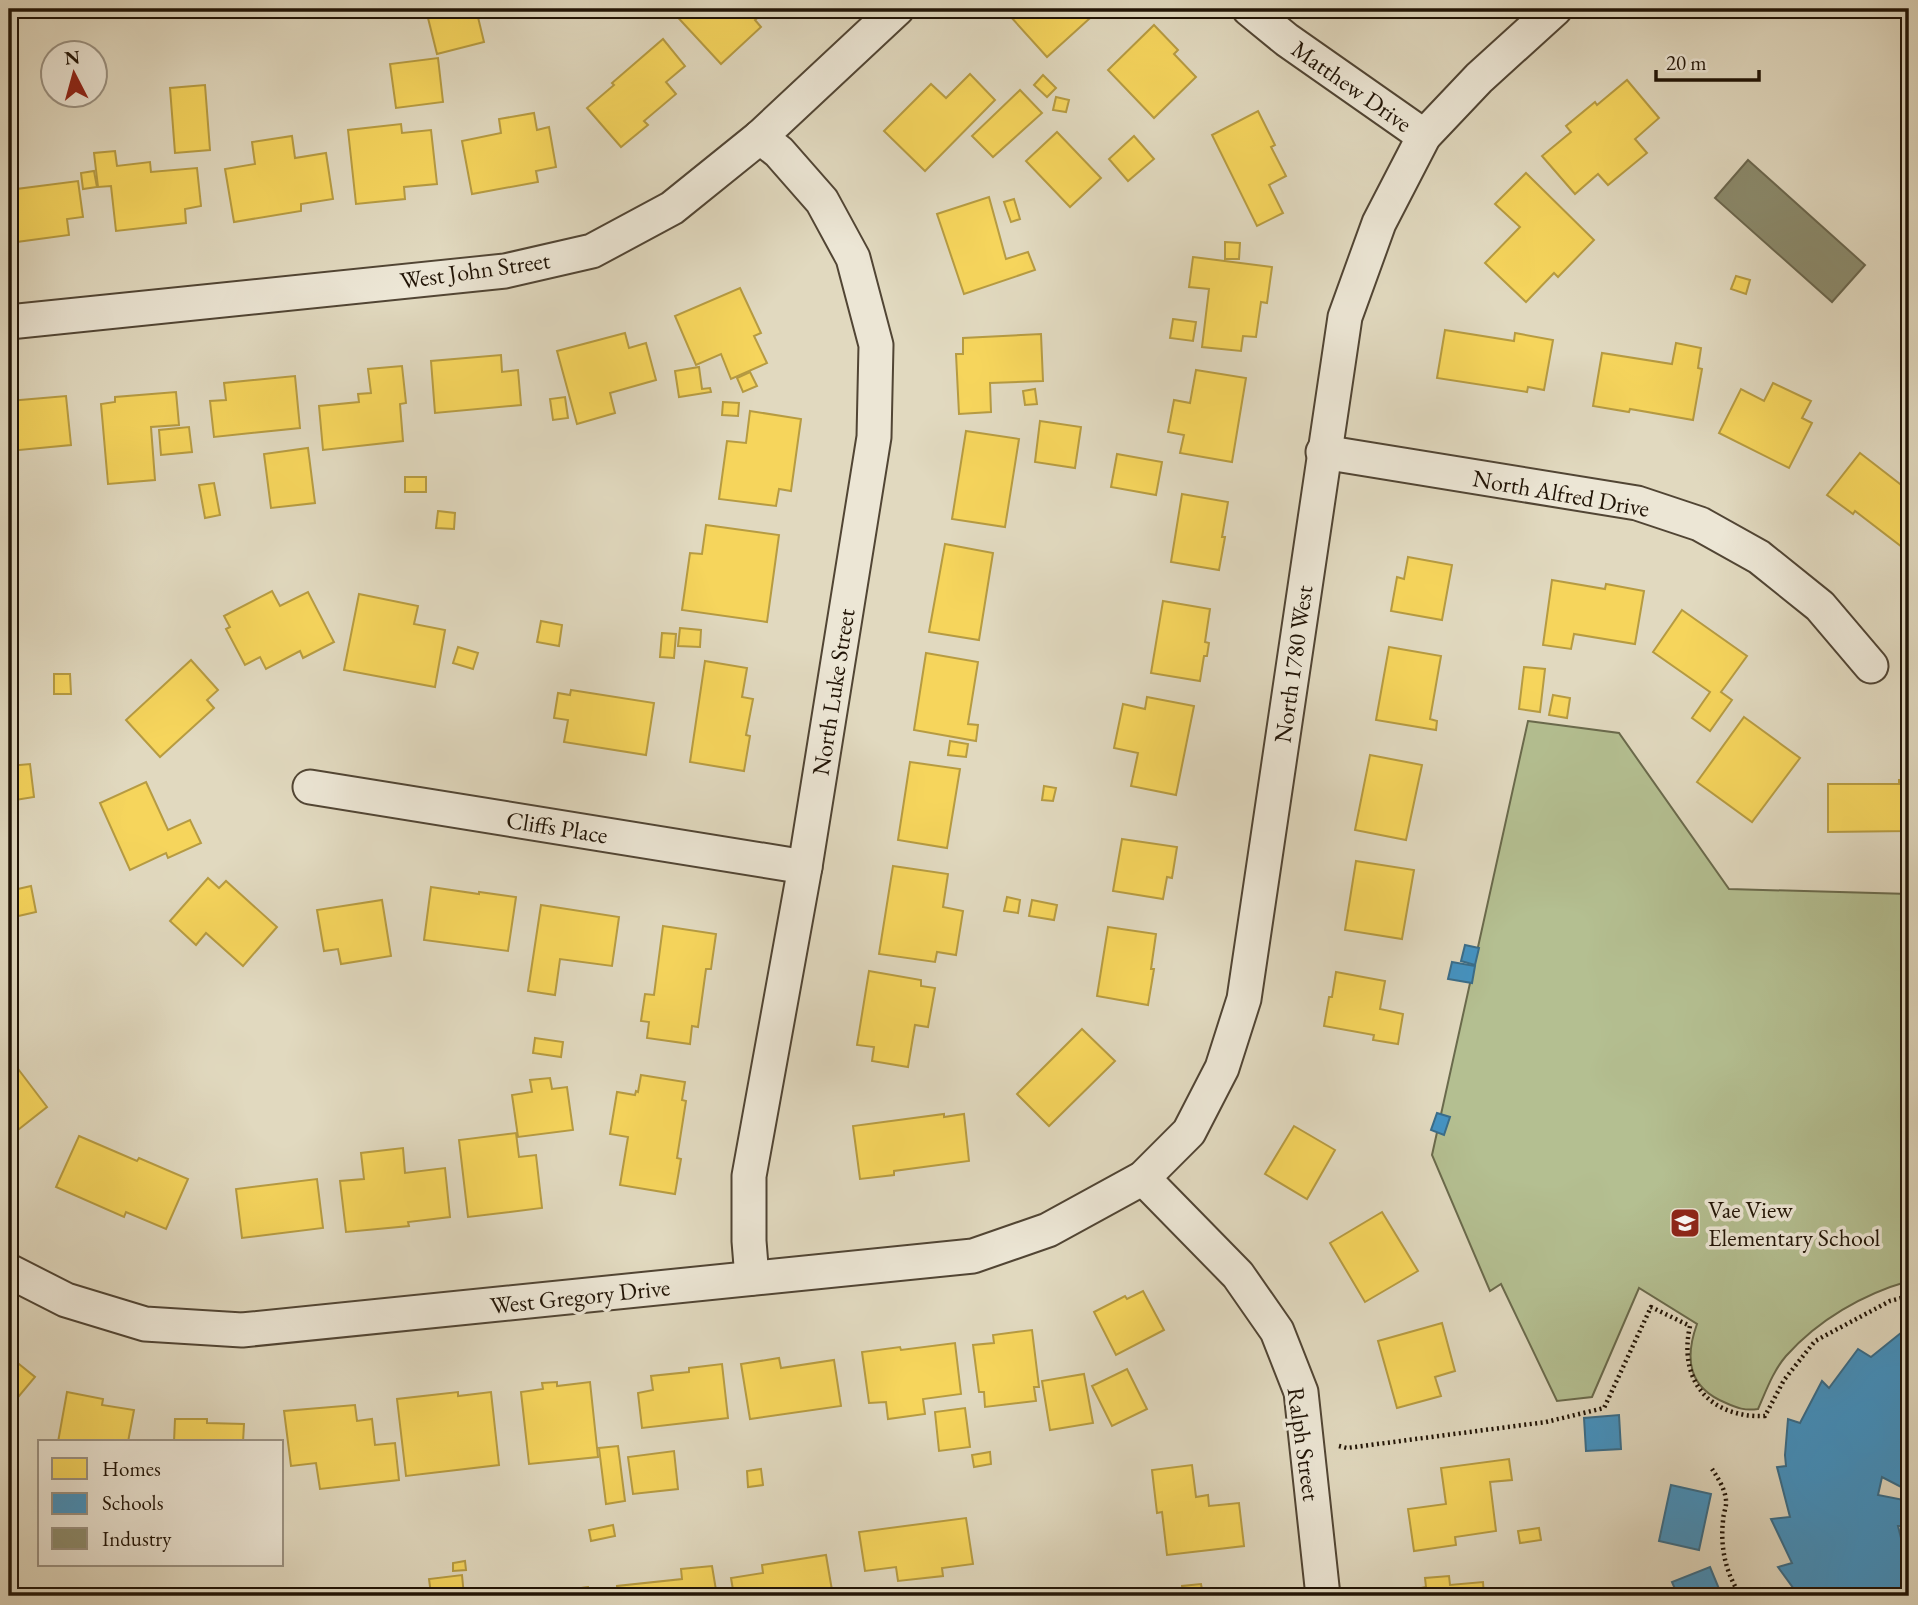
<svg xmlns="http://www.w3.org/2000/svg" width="1918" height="1605" font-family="'EB Garamond',serif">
<rect width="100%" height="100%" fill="#e1d9bf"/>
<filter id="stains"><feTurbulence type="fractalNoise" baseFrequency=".00286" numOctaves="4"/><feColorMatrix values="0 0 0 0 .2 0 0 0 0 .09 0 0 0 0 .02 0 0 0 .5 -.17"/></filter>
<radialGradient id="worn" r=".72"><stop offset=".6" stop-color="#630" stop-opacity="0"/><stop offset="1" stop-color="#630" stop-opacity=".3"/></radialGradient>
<path fill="#b4bf91" stroke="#6a6a4c" stroke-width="2" d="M1528,721L1619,733L1729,889L1909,894V1281C1863,1294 1818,1320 1786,1356C1773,1371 1766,1391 1758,1409C1745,1411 1737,1408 1726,1403C1689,1388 1684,1360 1697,1324L1639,1288L1592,1397L1557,1401L1501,1284L1490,1291L1432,1155Z"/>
<g fill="#f6d55c" stroke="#b69b42" stroke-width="2">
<polygon points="432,9 476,9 484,42 437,54 426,10"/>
<polygon points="673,9 768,9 755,20 761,27 721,64 671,10"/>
<polygon points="1018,9 1100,9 1047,57 1010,16"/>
<polygon points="1154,25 1178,50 1174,54 1196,77 1154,118 1108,70"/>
<polygon points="663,39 685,66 666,82 676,94 644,121 648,125 621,147 587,108 614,85 612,83"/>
<polygon points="438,58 443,102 396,108 390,64"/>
<polygon points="970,74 995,100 925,171 884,131 931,84 946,98"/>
<polygon points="1043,75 1056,88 1047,97 1034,85"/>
<polygon points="1627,80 1659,118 1635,139 1647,153 1608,185 1598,174 1575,194 1542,156 1571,132 1566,126 1595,102 1597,105"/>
<polygon points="205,85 210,150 175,153 170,88"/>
<polygon points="1020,90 1042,113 993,157 972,136"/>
<polygon points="1056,97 1069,100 1066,112 1053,110"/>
<polygon points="1258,111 1275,145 1271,147 1286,176 1269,185 1283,213 1257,226 1212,135"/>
<polygon points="534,113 537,130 549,127 556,167 536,171 538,182 472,194 462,141 501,133 499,119"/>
<polygon points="401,124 402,133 431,130 437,184 404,187 405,199 356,204 348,130"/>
<polygon points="1057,132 1101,178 1070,207 1026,161"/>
<polygon points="292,136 295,158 326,153 333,199 301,204 301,211 234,222 225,169 255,164 252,142"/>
<polygon points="1134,136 1154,159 1128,181 1109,159"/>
<polygon points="115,151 117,166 150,162 151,172 197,168 201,206 185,209 186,223 116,231 111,186 98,187 94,153"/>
<polygon points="94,171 97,187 83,189 81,173"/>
<polygon points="1526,173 1594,240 1558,277 1554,273 1526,302 1485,263 1520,227 1495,204"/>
<polygon points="78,181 83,217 67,219 69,235 9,243 9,190"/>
<polygon points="989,197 1006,259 1028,252 1035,270 964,294 937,214"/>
<polygon points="1014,199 1020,219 1011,222 1004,202"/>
<polygon points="1225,242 1240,243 1239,259 1225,259"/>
<polygon points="1193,257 1272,267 1267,303 1261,302 1256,337 1243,336 1241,351 1202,347 1209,289 1189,287"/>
<polygon points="1736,276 1750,280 1746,294 1731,289"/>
<polygon points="740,288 761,333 754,336 767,363 731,379 721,354 696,365 675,316"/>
<polygon points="1173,319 1196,322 1193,341 1170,338"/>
<polygon points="1445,330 1514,341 1515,333 1553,340 1544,390 1528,387 1527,392 1437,378"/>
<polygon points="625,333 629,348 646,343 656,380 610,393 615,413 577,424 557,351"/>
<polygon points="1041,334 1043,381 990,383 991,412 959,414 956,354 963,354 963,338"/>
<polygon points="1676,343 1701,348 1698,368 1702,369 1693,420 1630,409 1629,412 1593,406 1602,353 1672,364"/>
<polygon points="501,355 502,372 518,370 521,405 435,413 431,361"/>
<polygon points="402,366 406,403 400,404 403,441 323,450 319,406 359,402 358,394 371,393 368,369"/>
<polygon points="699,367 702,389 710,388 711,392 679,397 675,371"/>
<polygon points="1196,370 1246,378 1232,462 1180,453 1184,435 1168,432 1174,400 1190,403"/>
<polygon points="750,372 757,386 743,392 737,378"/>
<polygon points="295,376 300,428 214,437 210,401 226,400 224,383"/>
<polygon points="1773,383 1811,401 1802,418 1812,423 1789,468 1719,433 1741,389 1764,401"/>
<polygon points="1035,389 1037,404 1025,405 1023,391"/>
<polygon points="176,392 179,425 151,427 155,480 108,484 101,404 115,402 115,397"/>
<polygon points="66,396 71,445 9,451 9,401"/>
<polygon points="565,397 568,418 553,420 550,399"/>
<polygon points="723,402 739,403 738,416 722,415"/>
<polygon points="750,411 801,419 791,491 779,489 776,506 719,499 727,441 746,443"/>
<polygon points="1040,421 1081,427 1075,468 1035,462"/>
<polygon points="189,427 192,452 161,455 159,430"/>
<polygon points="966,431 1019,439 1005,527 952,519"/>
<polygon points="308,448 315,503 271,508 264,454"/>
<polygon points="1860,453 1909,491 1909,537 1902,547 1855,511 1853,514 1827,495"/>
<polygon points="1117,454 1162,462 1156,495 1111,487"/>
<rect x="405" y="477" width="21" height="15"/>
<polygon points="214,483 220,515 205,518 199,485"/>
<polygon points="1182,494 1228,502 1222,537 1225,537 1219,570 1171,562"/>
<polygon points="438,511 455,513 454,529 436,528"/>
<polygon points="706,525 779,535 767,622 682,610 690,553 702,554"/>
<polygon points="945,544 993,553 979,640 929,632"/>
<polygon points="1408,557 1452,565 1442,620 1391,611 1397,577 1404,579"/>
<polygon points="1552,580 1605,589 1606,584 1644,591 1635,644 1574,634 1571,649 1543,645"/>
<polygon points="272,591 280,606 308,592 334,642 303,658 300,651 266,669 260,657 245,665 226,629 230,627 224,616"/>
<polygon points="359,594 418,606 414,624 445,630 435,687 344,670"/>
<polygon points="1163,601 1210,609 1205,642 1209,643 1207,656 1204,656 1200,681 1151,673"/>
<polygon points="1682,610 1747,656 1721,692 1732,700 1710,731 1692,718 1710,692 1653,652"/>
<polygon points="541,621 562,625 559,646 537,642"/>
<polygon points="680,628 701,630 700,647 678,646"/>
<polygon points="662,633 676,634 674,658 660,657"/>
<polygon points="458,647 478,653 473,669 453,663"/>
<polygon points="1389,647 1441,656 1430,719 1437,721 1436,730 1376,720"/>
<polygon points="926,653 978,662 968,724 978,725 976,741 914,730"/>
<polygon points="191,660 218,690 207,700 214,708 160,757 126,720"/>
<polygon points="705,661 747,668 742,697 753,699 746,735 750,736 744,771 690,762"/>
<polygon points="1524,667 1545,669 1540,712 1519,709"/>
<polygon points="54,674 70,674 71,694 54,694"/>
<polygon points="571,690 654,703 646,755 564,742 568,720 554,718 558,693 570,695"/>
<polygon points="1553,695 1570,698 1567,718 1549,715"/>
<polygon points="1147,697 1194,706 1176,795 1131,786 1138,753 1114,748 1123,704 1145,709"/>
<polygon points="1744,717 1800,758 1752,822 1697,782"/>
<polygon points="950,741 968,744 966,757 948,755"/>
<polygon points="1370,755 1422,765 1406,840 1355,830"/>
<polygon points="910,762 960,769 947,848 898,840"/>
<polygon points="30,764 34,797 9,801 9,766"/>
<polygon points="1899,780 1909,780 1909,831 1828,832 1828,784 1899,784"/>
<polygon points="146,782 168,830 190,820 201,843 168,858 166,853 130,870 100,803"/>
<polygon points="1044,786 1056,788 1053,801 1042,800"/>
<polygon points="1122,839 1177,847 1172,878 1167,877 1163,899 1113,891"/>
<polygon points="1356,861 1414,870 1402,939 1345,930"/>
<polygon points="893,866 948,874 943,907 963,911 956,955 937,952 935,962 879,954"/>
<polygon points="208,878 219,888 226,881 277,927 243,966 206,933 196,945 170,921"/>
<polygon points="31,886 36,912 14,917 9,891"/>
<polygon points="431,887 479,894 479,892 516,897 508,951 424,940"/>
<polygon points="1007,897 1020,900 1018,913 1004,911"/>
<polygon points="382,900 391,956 341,964 338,949 324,951 317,910"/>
<polygon points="1032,900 1057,905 1054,920 1029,916"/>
<polygon points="541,905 619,917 612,966 560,959 555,995 528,991"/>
<polygon points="663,926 716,934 711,969 706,969 698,1027 692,1026 690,1044 647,1038 649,1022 641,1021 645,994 654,995"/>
<polygon points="1108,927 1156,934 1151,969 1154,969 1148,1005 1097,996"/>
<polygon points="869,971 921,980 921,986 935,988 928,1027 915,1025 908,1067 872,1061 874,1047 857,1045"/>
<polygon points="1336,972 1385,981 1380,1009 1403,1014 1398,1044 1373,1040 1374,1035 1324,1026 1329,997 1332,997"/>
<polygon points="1082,1029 1115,1061 1049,1126 1017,1094"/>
<polygon points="535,1038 563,1042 561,1057 533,1053"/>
<polygon points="9,1057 47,1107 9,1137"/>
<polygon points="641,1075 685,1082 682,1100 686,1101 677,1158 681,1159 675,1194 620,1185 628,1137 610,1134 617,1092 635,1095 636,1091 638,1092"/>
<polygon points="550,1078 552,1089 567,1087 573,1130 518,1137 512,1095 532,1092 530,1080"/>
<polygon points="944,1114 944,1117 964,1114 969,1161 894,1171 894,1175 860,1179 853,1126"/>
<polygon points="1294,1126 1335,1150 1307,1199 1265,1174"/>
<polygon points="516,1133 519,1157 536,1155 542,1208 468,1217 459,1140"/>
<polygon points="79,1136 137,1161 139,1158 188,1179 166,1229 126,1212 124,1217 56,1187"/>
<polygon points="403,1148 405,1173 445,1168 450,1217 408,1222 409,1226 346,1232 340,1181 364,1179 361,1153"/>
<polygon points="317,1179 323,1228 242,1238 236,1189"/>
<polygon points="1382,1212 1418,1271 1365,1302 1330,1243"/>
<polygon points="1143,1291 1164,1330 1116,1355 1094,1312 1125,1296 1127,1299"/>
<polygon points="1442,1323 1455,1371 1435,1377 1441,1396 1397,1408 1378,1341"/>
<polygon points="1032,1330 1039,1387 1034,1387 1036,1401 985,1407 984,1392 979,1392 973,1345 994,1343 993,1335"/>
<polygon points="955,1343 961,1394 923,1399 925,1414 888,1419 886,1402 869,1403 862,1352 900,1347 901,1350"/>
<polygon points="9,1356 35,1377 9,1408"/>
<polygon points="779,1358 781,1368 834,1360 841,1406 750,1419 741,1364"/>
<polygon points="722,1364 728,1418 642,1428 638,1393 653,1390 651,1376 689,1372 689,1368"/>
<polygon points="1127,1369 1147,1409 1112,1426 1092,1386"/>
<polygon points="1084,1374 1093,1423 1050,1430 1042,1381"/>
<polygon points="557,1382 557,1386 590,1382 598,1457 529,1464 521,1392 543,1389 542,1383"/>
<polygon points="67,1392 103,1399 102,1405 134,1410 128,1442 58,1442"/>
<polygon points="458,1392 458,1396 491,1392 499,1465 406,1476 397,1399"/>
<polygon points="355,1405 357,1421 372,1419 375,1445 395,1443 399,1480 320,1489 316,1463 291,1466 284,1411"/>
<polygon points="965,1408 970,1447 939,1451 935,1412"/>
<polygon points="175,1419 207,1419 207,1423 244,1424 243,1442 174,1442"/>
<polygon points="618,1446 625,1501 606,1504 599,1448"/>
<polygon points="674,1451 678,1489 633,1494 628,1457"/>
<polygon points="990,1452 991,1464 974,1467 972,1455"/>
<polygon points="1509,1459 1512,1480 1490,1482 1496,1531 1455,1537 1456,1545 1414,1551 1408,1509 1446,1504 1441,1468"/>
<polygon points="1192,1465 1196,1497 1208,1495 1209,1506 1239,1503 1244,1546 1167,1555 1162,1512 1157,1513 1152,1470"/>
<polygon points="761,1469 763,1485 748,1487 747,1471"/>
<polygon points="966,1518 973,1564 942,1568 943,1576 898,1581 896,1567 865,1571 859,1532"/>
<polygon points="613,1525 615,1536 591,1541 589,1530"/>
<polygon points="1539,1528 1541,1540 1520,1543 1518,1531"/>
<polygon points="826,1555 833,1596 734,1596 731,1578 763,1573 762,1565"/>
<polygon points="465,1561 466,1570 453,1571 453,1563"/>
<polygon points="712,1566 717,1596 618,1596 617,1586 682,1579 681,1569"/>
<polygon points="462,1575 464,1596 423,1596 431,1594 429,1579"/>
<polygon points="1449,1576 1450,1585 1483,1582 1484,1596 1417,1596 1416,1589 1426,1587 1425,1578"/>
<polygon points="1201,1584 1203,1596 1183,1596 1182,1586"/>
<polygon points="588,1587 589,1596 518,1596"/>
<polygon points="1251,1590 1252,1596 1207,1596 1207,1594"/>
</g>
<g fill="#4393c3" stroke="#396d8a" stroke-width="2">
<polygon points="1465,945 1479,948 1475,965 1461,961"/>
<polygon points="1452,962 1475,966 1472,983 1448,979"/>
<polygon points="1437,1113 1450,1117 1444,1135 1431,1130"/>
<polygon points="1907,1328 1909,1330 1909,1491 1882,1477 1878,1495 1909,1501 1909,1526 1898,1526 1904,1550 1909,1547 1909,1596 1799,1596 1778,1567 1792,1563 1771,1519 1790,1517 1777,1467 1786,1466 1785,1455 1788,1419 1800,1423 1822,1381 1829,1388 1858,1349 1871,1357"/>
<polygon points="1619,1415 1621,1449 1586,1451 1584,1418"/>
<polygon points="1671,1485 1711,1494 1699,1550 1659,1541"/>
<polygon points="1710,1567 1722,1596 1678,1596 1672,1582"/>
</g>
<polygon fill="#8c8c6e" stroke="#6c684f" stroke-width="2" points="1748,160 1865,265 1832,302 1715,198"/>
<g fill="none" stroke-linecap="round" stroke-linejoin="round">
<g stroke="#514534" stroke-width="37">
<g id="minor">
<polyline points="1249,9 1287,40 1424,136"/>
<polyline points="9,322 505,271 592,251 672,208 760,137 897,9"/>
<polyline points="1323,452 1637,503 1700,524 1759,557 1820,606 1871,666"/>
<polyline points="310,787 805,867"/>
<polyline points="1143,1178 1238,1275 1277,1331 1301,1392 1323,1596"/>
<polyline points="9,1271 66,1300 145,1324 242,1330 973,1256 1048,1230 1143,1178 1189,1132 1222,1068 1244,999 1345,317 1379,223 1424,136 1479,78 1555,9"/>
<polyline points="752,1278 749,1241 749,1176 805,867 874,437 876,345 853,258 822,201 779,152 760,137"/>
</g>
</g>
<g stroke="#211406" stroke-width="4.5" stroke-dasharray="2 3.5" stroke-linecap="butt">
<polyline points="1904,728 1909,735"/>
<path d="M1339,1446L1347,1448L1546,1422L1604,1408L1651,1307L1690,1326C1678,1380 1709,1418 1765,1416L1784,1380L1815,1341L1890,1301L1909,1296"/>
<path d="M1712,1469C1718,1478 1725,1489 1726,1500C1727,1506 1723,1514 1723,1521C1720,1548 1726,1574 1741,1596"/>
</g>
<use href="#minor" stroke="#ece6d5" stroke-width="33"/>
</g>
<defs>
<g id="school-square" transform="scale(1.575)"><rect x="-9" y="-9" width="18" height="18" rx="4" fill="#8f2418" stroke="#ece6d5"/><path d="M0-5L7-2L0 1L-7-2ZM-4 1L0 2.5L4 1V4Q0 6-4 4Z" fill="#fff"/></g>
</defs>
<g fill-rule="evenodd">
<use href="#school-square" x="1685" y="1223"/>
</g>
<g text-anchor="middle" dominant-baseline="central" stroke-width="7" stroke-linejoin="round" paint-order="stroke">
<g font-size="24" fill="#211406" stroke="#ece6d5">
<text transform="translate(1352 86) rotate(35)">Matthew Drive</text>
<text transform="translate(475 270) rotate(-8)">West John Street</text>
<text transform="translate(1561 493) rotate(10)">North Alfred Drive</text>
<text transform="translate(1293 664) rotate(-82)">North 1780 West</text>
<text transform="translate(833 692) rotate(-81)">North Luke Street</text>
<text transform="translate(557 827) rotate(9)">Cliffs Place</text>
<text transform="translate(580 1296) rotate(-6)">West Gregory Drive</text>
<text transform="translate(1304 1444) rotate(82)">Ralph Street</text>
</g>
<g font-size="24" fill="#211406" stroke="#ece6d5" text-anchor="start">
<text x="1708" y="1209">Vae View<tspan x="1708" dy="28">Elementary School</tspan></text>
</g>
</g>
<rect width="1918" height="1605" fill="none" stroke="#e1d9bf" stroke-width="35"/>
<rect x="10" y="10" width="1897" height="1584" fill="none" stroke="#211406" stroke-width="3.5"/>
<rect x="18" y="18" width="1883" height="1570" fill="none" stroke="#211406" stroke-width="2"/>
<rect x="38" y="1440" width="245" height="126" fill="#ece6d5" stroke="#9b9282" stroke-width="2"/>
<rect x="52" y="1458" width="35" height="21" fill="#f6d55c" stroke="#9b9282" stroke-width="2"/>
<text x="102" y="1476" font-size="21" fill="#211406">Homes</text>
<rect x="52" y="1493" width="35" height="21" fill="#4393c3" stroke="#9b9282" stroke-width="2"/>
<text x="102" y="1510" font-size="21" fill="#211406">Schools</text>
<rect x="52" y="1528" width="35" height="21" fill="#8c8c6e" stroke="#9b9282" stroke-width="2"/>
<text x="102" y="1546" font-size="21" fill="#211406">Industry</text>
<g transform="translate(74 74) rotate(354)"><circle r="33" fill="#ece6d5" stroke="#9b9282" stroke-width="2"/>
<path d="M0-5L12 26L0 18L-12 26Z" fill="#8f2418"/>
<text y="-10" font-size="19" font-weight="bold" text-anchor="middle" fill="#211406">N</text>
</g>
<path d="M1656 70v10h103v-10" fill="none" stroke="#211406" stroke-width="3.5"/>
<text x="1666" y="70" font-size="21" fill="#211406" stroke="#ece6d5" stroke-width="5" paint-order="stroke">20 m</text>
<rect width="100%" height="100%" filter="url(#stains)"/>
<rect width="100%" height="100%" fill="url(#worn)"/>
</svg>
